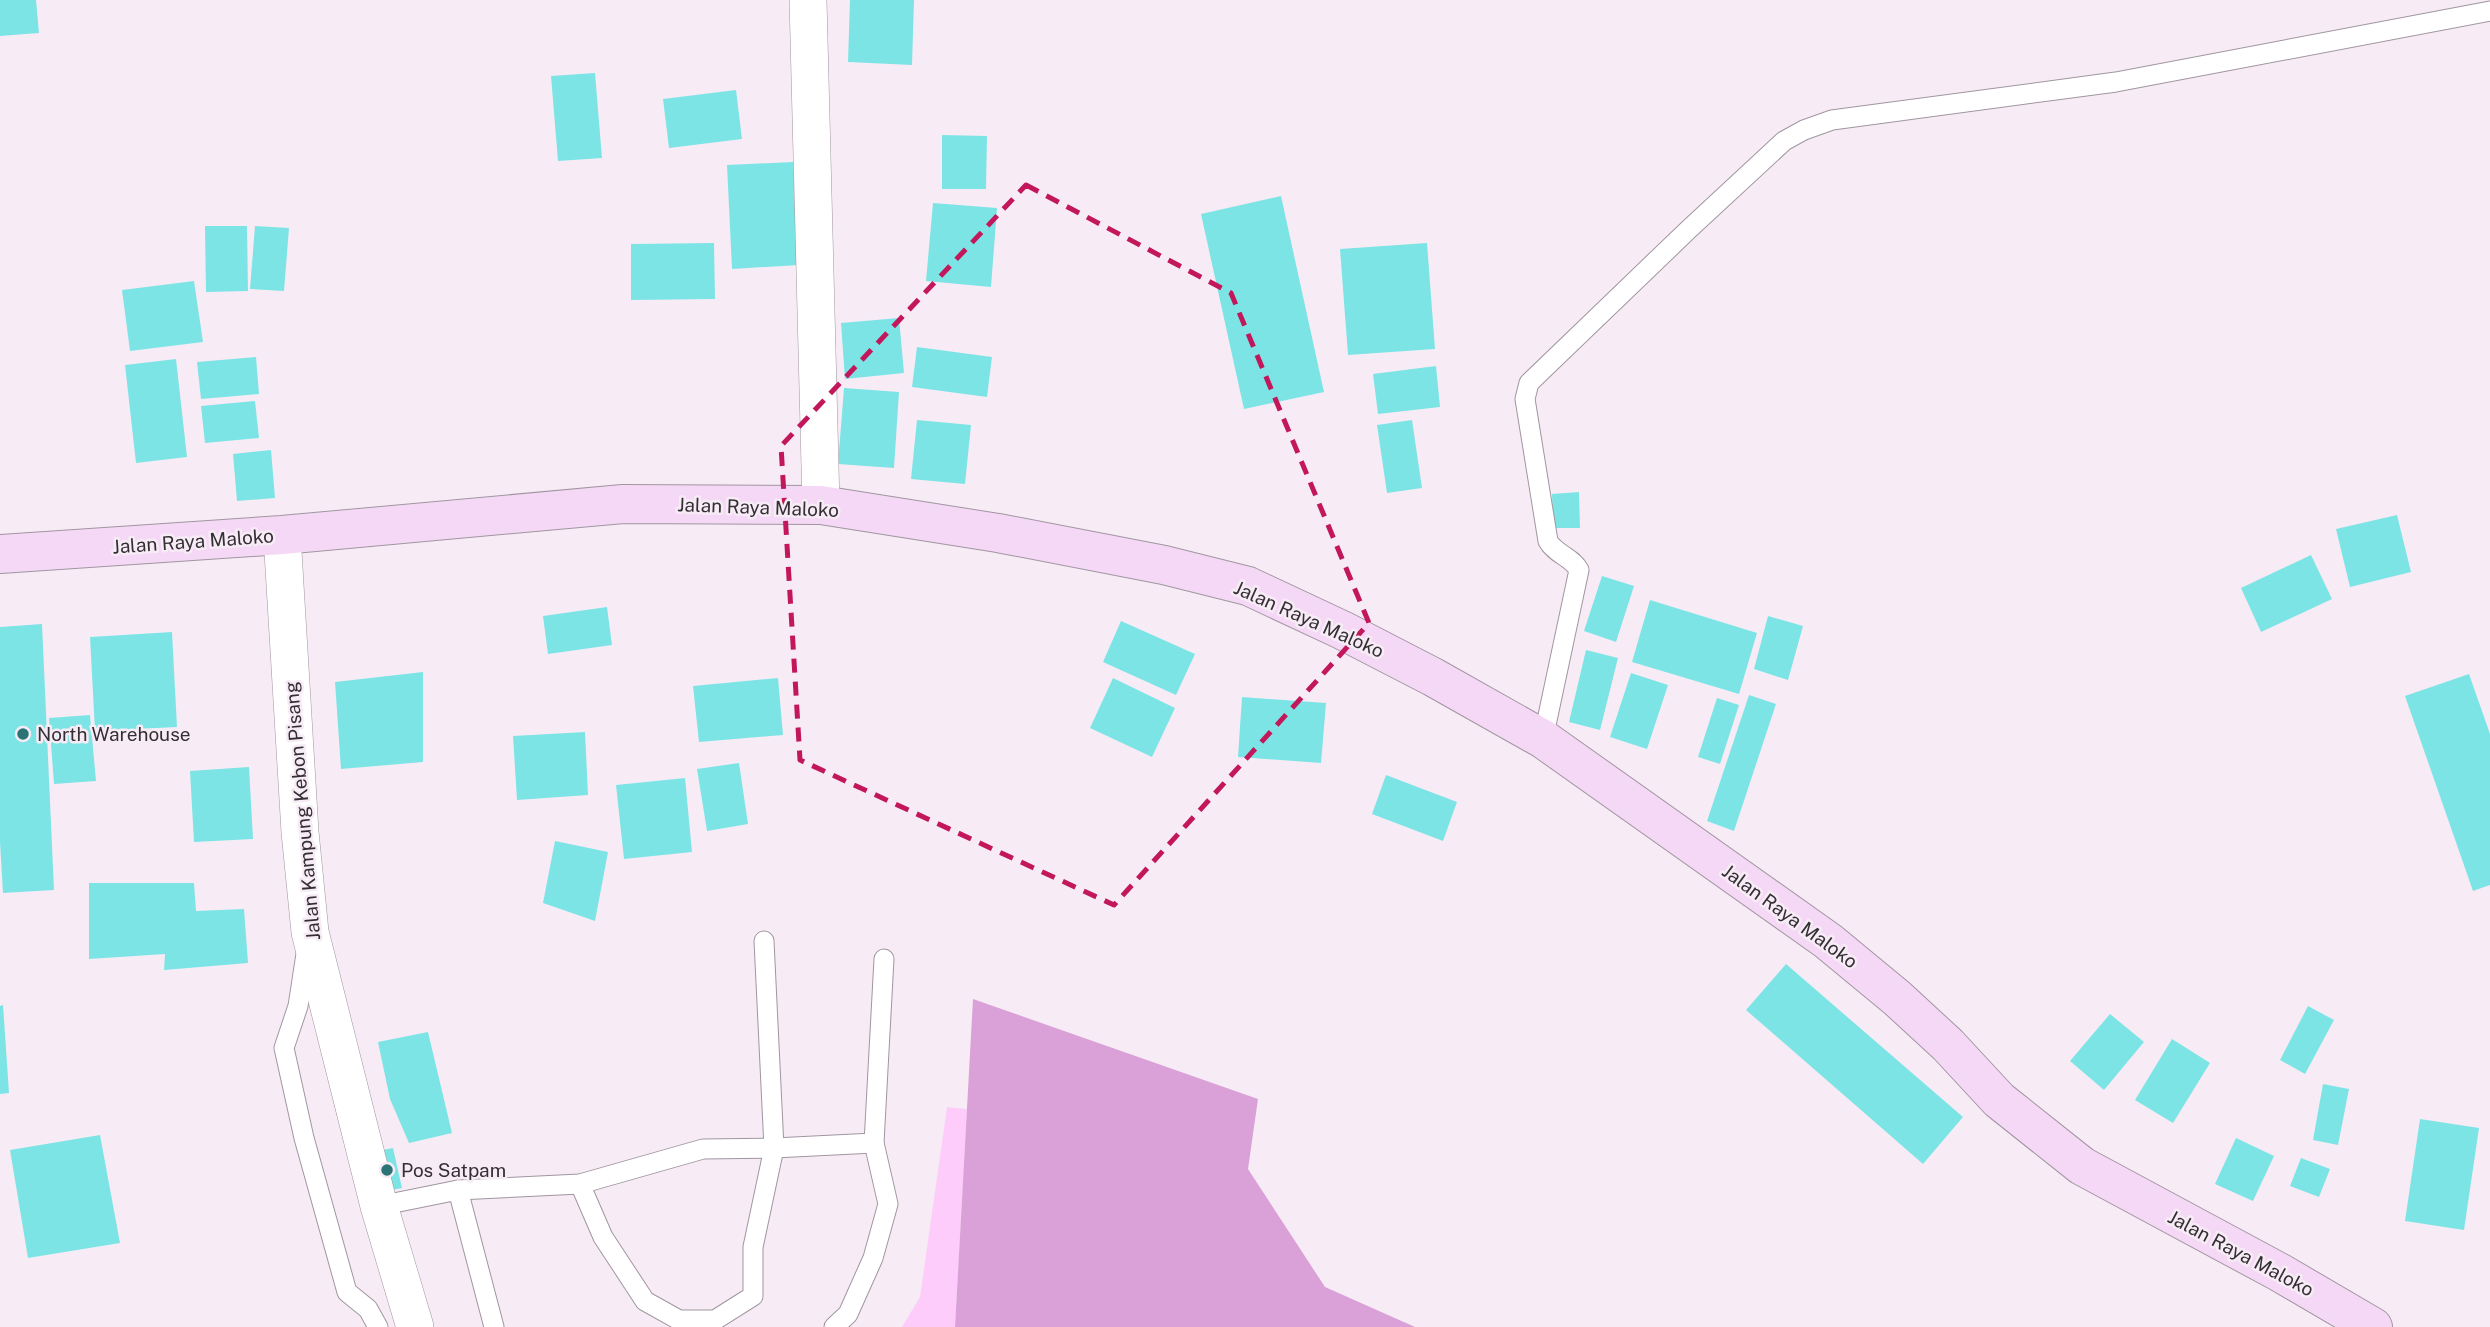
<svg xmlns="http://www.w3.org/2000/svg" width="2490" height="1327" font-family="'Public Sans',sans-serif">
<rect width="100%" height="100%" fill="#f7ecf6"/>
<polygon fill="#fdccfa" points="947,1107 967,1109 955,1327 902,1327 920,1297"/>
<polygon fill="#d9a1d7" points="973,999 1258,1099 1248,1169 1325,1287 1415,1327 955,1327"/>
<g fill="#7de4e5">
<polygon points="0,0 36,0 39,33 0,36"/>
<polygon points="850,0 914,0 912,65 848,62"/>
<polygon points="595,73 602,158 558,161 551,76"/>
<polygon points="736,90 742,139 669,148 663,99"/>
<polygon points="942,135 987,136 986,189 942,189"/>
<polygon points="793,162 799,265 732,269 727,165"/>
<polygon points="1281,196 1324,392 1244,409 1201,214"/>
<polygon points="933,203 997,208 991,287 926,281"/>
<polygon points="205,226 247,226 248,291 206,292"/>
<polygon points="255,226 289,228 284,291 250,289"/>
<polygon points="714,243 715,299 631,300 631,244"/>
<polygon points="1427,243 1435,349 1348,355 1340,249"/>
<polygon points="194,281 203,342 130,351 122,290"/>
<polygon points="899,318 904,373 845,379 841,323"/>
<polygon points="917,347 992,357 987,397 912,387"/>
<polygon points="256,357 259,394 201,399 197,362"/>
<polygon points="176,359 187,457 136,463 125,365"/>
<polygon points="1436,366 1440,407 1378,414 1373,374"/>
<polygon points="844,388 899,392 894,468 838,464"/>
<polygon points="255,401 259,438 205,443 201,406"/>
<polygon points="917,420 971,425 965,484 911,479"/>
<polygon points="1412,420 1422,488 1387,493 1377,425"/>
<polygon points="271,450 275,498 237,501 233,454"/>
<polygon points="1579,492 1580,528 1553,528 1552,494"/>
<polygon points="2397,515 2411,572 2350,587 2336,529"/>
<polygon points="2311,555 2332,599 2261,632 2241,588"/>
<polygon points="1602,576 1634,586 1616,642 1584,631"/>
<polygon points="1650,600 1757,633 1739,694 1632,662"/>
<polygon points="607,607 612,645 548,654 543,616"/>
<polygon points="1768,616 1803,626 1788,680 1754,669"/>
<polygon points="1121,621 1195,654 1176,695 1103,662"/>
<polygon points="42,624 54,890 3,893 0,842 0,627"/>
<polygon points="172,632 177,727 95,731 90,637"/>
<polygon points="1586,650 1618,658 1600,730 1569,722"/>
<polygon points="423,672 423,762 341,769 335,682"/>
<polygon points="1631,673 1668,685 1647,749 1610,737"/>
<polygon points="2469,674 2490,734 2490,885 2473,891 2405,696"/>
<polygon points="778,678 783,735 699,742 693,686"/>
<polygon points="1113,678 1175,708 1152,757 1090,728"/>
<polygon points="1749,695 1776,704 1734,831 1707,821"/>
<polygon points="1242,697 1326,703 1321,763 1238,757"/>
<polygon points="1717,698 1739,705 1720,764 1698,757"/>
<polygon points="90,715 96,781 54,784 49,718"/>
<polygon points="585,732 588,795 517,800 513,736"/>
<polygon points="739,763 748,824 707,831 697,769"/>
<polygon points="249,767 253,839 194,842 190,771"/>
<polygon points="1386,775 1457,802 1443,841 1372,814"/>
<polygon points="685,778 692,852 624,859 616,785"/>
<polygon points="555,841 608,852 595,921 543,903"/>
<polygon points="89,883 194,883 196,911 244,909 248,963 164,970 165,954 89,959"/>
<polygon points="1786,964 1963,1117 1923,1164 1746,1010"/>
<polygon points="3,1005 9,1093 0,1094 0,1006"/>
<polygon points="2308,1006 2334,1020 2305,1074 2280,1060"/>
<polygon points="2110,1014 2144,1042 2104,1090 2070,1061"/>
<polygon points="428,1032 452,1133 409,1143 390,1099 378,1042"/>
<polygon points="2172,1039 2210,1063 2173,1123 2135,1100"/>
<polygon points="2323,1084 2349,1089 2338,1145 2313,1140"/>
<polygon points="2420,1119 2479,1128 2464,1230 2405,1221"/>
<polygon points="100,1135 120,1243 28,1258 10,1150"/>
<polygon points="2236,1138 2274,1156 2253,1201 2215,1184"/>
<polygon points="393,1148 402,1188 381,1192 373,1152"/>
<polygon points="2301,1158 2330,1169 2319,1197 2290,1186"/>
</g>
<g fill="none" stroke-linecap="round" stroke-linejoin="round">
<g stroke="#a096a0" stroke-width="21">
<g id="lane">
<path d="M1543,739L1579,570C1572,557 1555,554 1548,541L1525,399L1529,383L1688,230L1784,141L1804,130L1832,120L2116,82L2490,11"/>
<polyline points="306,954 298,1006 284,1048 304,1138 347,1292 368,1309 378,1327"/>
<polyline points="580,1184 603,1237 645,1301 679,1320 715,1320 753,1296 753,1247 774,1148 764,941"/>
<polyline points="458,1190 494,1327"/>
<polyline points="379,1206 458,1190 580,1184 703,1149 774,1148 874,1143"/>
<polyline points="834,1327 848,1314 873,1258 888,1204 874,1143 884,959"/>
</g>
</g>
<g stroke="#a096a0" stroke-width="38">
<g id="street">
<polyline points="808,0 821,505"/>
<polyline points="282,535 300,832 310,932 379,1206 415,1327"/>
</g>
</g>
<g stroke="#a096a0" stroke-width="40">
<polyline id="secondary" points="0,554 282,535 623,504 821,505 998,533 1164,565 1248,586 1342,630 1433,677 1543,739 1828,941 1897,998 1948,1045 1999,1100 2082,1166 2279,1272 2373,1327"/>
</g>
<use href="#lane" stroke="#fff" stroke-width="19"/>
<use href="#street" stroke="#fff" stroke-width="37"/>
<use href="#secondary" stroke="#f5d8f5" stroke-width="38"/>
</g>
<path fill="none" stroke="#c2185b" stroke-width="5" stroke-dasharray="14 9" stroke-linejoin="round" d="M1026,185L1231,293L1369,623L1114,905L800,760L781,446Z"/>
<g fill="#2a7475" stroke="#f7ecf6" stroke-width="2.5">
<circle cx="23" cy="734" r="7"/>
<circle cx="387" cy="1170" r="7"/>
</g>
<g text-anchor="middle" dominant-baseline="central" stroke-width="5" stroke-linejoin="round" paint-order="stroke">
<g font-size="19" fill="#332f33" stroke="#f7ecf6">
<text transform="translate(758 507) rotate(2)">Jalan Raya Maloko</text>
<text transform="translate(193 541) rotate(-4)">Jalan Raya Maloko</text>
<text transform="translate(1309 619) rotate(24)">Jalan Raya Maloko</text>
<text transform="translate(302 811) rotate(-95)">Jalan Kampung Kebon Pisang</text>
<text transform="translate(1790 916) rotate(36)">Jalan Raya Maloko</text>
<text transform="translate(2241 1253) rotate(28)">Jalan Raya Maloko</text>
</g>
<g font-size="19" fill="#332f33" stroke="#f7ecf6" text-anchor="start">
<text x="37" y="734">North Warehouse</text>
<text x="401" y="1170">Pos Satpam</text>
</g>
</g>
</svg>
